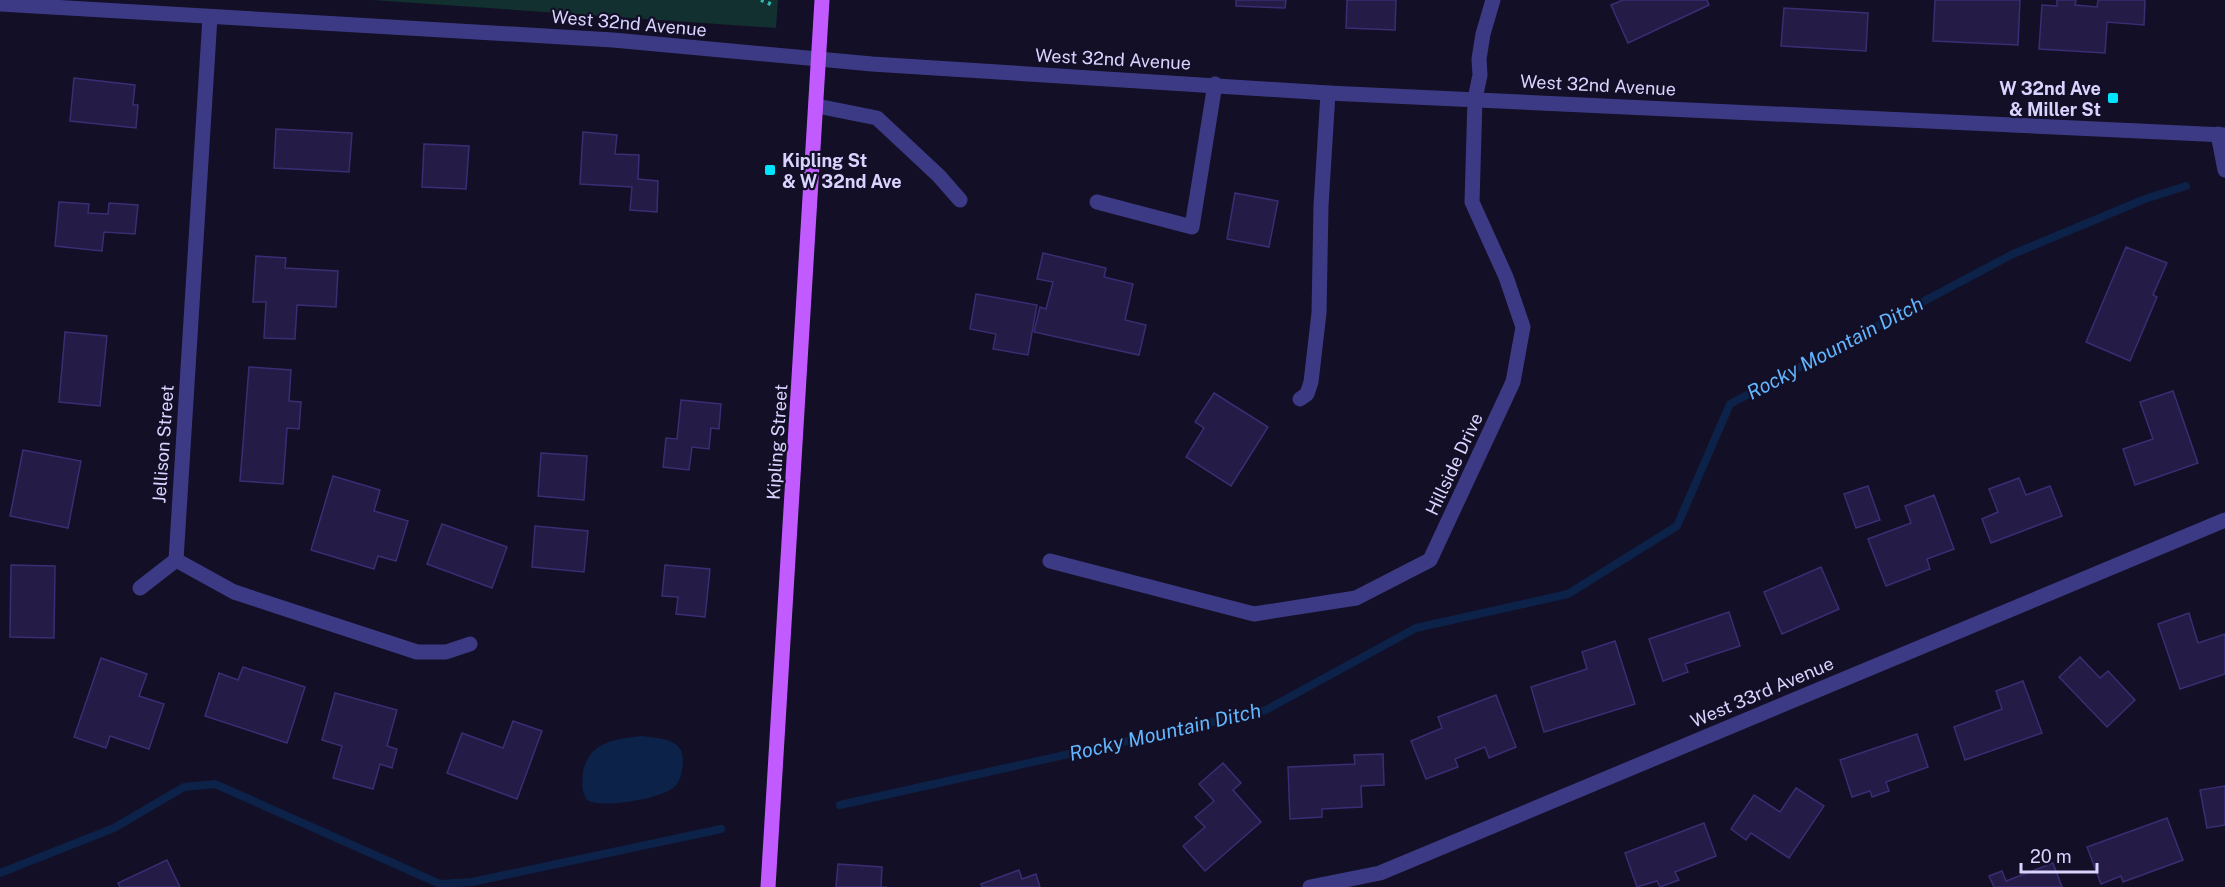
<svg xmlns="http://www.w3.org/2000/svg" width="2225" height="887" font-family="'Public Sans',sans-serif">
<rect width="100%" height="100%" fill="#130f26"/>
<polygon fill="#12302f" points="372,0 778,0 776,28"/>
<path fill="#0c2248" d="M641,736C666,739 688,739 682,770C681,777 678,785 672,789C657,799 602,809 587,800C581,790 582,783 583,772C589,742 615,739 641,736Z"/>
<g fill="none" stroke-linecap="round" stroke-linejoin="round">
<g stroke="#0c2248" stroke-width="8">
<polyline points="840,805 1266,710 1416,628 1568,594 1677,526 1730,404 2013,254 2145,199 2186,186"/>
<polyline points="0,873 114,828 184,787 215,784 440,884 472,882 721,829"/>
</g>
</g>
<g fill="#241b47" stroke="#3b2d73" stroke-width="1.5">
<polygon points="1236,0 1286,0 1285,8 1236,6"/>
<polygon points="1347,0 1396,0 1395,30 1346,28"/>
<polygon points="1623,0 1707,0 1709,5 1628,43 1611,5"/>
<polygon points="1935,0 2020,0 2018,45 1933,41"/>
<polygon points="2057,0 2076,0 2075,5 2097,7 2098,0 2145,0 2144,25 2107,22 2105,53 2039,49 2042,5 2057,6"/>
<polygon points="1784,8 1868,13 1866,51 1781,46"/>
<polygon points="74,78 135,85 133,105 138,105 136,128 70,121"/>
<polygon points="276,129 352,133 349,172 274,168"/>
<polygon points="583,132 617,135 615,154 639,155 638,179 658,181 657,212 630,210 632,187 580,184"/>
<polygon points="424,144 469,146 466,189 422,187"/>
<polygon points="1235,193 1278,201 1269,247 1227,239"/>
<polygon points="59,202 89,204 88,213 108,214 109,203 138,205 135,234 104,232 102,251 55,246"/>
<polygon points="2126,247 2167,263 2153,295 2157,297 2130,361 2086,342"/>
<polygon points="1043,253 1106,268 1104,277 1133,284 1125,320 1146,325 1139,355 1034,332 1040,307 1046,309 1053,282 1037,279"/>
<polygon points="256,256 286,258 285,268 338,271 336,307 297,305 295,339 264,338 266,302 253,302"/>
<polygon points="976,294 1037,305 1028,355 993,349 996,334 970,329"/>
<polygon points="65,332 107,336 100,406 59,402"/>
<polygon points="249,367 291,370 289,401 301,402 299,429 287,428 283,484 240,481"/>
<polygon points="2173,391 2198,463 2135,485 2123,449 2153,439 2140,402"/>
<polygon points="1214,393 1268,427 1231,486 1186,457 1204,428 1195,422"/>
<polygon points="681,400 721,404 719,429 711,428 709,449 692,447 689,470 663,467 666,438 677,439"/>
<polygon points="23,450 81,461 68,528 10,516"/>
<polygon points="541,453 587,456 584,500 538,496"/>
<polygon points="333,476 380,490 374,511 408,521 396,561 378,556 374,569 311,550"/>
<polygon points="2019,478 2026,495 2050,486 2062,516 1991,543 1982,519 1998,512 1989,489"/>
<polygon points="1868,486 1880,520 1856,528 1844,494"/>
<polygon points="1934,495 1954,549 1927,559 1930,569 1886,586 1868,539 1911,523 1905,506"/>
<polygon points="442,524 507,547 492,588 427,564"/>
<polygon points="535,526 588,531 584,572 532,567"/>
<polygon points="11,565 55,566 54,638 10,637"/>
<polygon points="665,565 710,569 705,617 676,614 678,597 662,596"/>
<polygon points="1821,567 1839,609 1782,634 1764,592"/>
<polygon points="1729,612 1740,646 1685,664 1688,672 1663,681 1649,639"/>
<polygon points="2189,613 2198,643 2225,634 2225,674 2180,689 2158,624"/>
<polygon points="1615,641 1635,704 1544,732 1531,687 1587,669 1582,652"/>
<polygon points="2080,657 2100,678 2108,671 2135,700 2107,727 2059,677"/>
<polygon points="101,658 147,674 139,696 164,704 149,749 110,736 106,748 74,737"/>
<polygon points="243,667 305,687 287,743 205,716 219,673 238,680"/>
<polygon points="2023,681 2042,733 1965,760 1954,727 2002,709 1996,691"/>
<polygon points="335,693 397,710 387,746 397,749 392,768 380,764 373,789 333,778 342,746 322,740"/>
<polygon points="1496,695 1516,747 1489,758 1485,747 1455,759 1458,767 1426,779 1411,741 1442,728 1438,717"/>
<polygon points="513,721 542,731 517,799 447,773 462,733 503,748"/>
<polygon points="1917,734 1928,767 1886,782 1889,791 1872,797 1870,791 1852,797 1840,760"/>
<polygon points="1383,754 1384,785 1361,786 1362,807 1322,809 1322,817 1290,819 1288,767 1355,764 1354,755"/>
<polygon points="1223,763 1241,783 1233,790 1261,822 1205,871 1183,846 1205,827 1195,817 1214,801 1199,784"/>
<polygon points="2225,786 2225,825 2207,828 2200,790"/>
<polygon points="1796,788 1824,806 1789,858 1751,833 1746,840 1731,829 1754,795 1780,812"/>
<polygon points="2167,818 2183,860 2123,882 2121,876 2101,884 2087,847"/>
<polygon points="1704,823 1716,856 1675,872 1679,880 1660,887 1657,881 1637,887 1625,853"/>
<polygon points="167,860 180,887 120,887 118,883"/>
<polygon points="2053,863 2062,887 1994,887 1989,876 2002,871 2006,881"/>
<polygon points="838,864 882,867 881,887 887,887 836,887"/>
<polygon points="1019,870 1022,879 1036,874 1040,887 982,887 981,884"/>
</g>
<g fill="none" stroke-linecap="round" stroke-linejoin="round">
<polyline stroke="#2fb8b0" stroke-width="4" stroke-dasharray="3 4.5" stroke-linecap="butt" points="761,0 773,5"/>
<g stroke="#3d3a85" stroke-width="15">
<polyline points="0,4 613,40 872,64 1328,93 2225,135"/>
<polyline points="210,17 176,560 234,592 417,652 446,652 470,644"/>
<polyline points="817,106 877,118 939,176 960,200"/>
<polyline points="2218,134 2225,170"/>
<polyline points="1097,202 1192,227 1215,84"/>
<polyline points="1300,399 1307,394 1311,382 1319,313 1321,206 1328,93"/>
<polyline points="1050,561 1254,614 1356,598 1430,560 1513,382 1523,327 1506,277 1472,202 1475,99 1480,75 1479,59 1483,34 1493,0"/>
<polyline points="140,588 176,560"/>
<polyline points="1310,887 1380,873 2225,520"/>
</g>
<polyline stroke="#c25bff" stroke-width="15" points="768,887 822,0"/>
</g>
<g fill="#00e5ff" stroke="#130f26" stroke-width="2">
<rect x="2107" y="92" width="12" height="12" rx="3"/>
<rect x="764" y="164" width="12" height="12" rx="3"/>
</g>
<g text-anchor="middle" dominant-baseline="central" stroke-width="4.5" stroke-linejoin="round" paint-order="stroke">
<g font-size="18" fill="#d9d4ff" stroke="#130f26">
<text transform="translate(629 23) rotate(5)">West 32nd Avenue</text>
<text transform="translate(1113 59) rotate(3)">West 32nd Avenue</text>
<text transform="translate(1598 85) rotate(3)">West 32nd Avenue</text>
<text transform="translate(777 442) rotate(-86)">Kipling Street</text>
<text transform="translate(163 444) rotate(-86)">Jellison Street</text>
<text transform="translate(1454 464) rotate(-65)">Hillside Drive</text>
<text transform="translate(1762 692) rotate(-23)">West 33rd Avenue</text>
</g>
<g font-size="18" font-weight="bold" fill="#d9d4ff" stroke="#130f26" text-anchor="end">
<text x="2101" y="88">W 32nd Ave<tspan x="2101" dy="21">&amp; Miller St</tspan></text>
<text x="782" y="160" text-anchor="start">Kipling St<tspan x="782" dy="21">&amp; W 32nd Ave</tspan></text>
</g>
<g font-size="20" font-style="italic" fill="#62b6ff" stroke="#130f26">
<text transform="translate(1835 348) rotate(-28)">Rocky Mountain Ditch</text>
<text transform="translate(1165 732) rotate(-13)">Rocky Mountain Ditch</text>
</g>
</g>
<path d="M2021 863v9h76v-9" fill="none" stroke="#d9d4ff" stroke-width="3"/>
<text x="2030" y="863" font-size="18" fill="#d9d4ff" stroke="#130f26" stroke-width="4.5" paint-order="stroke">20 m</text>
</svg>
